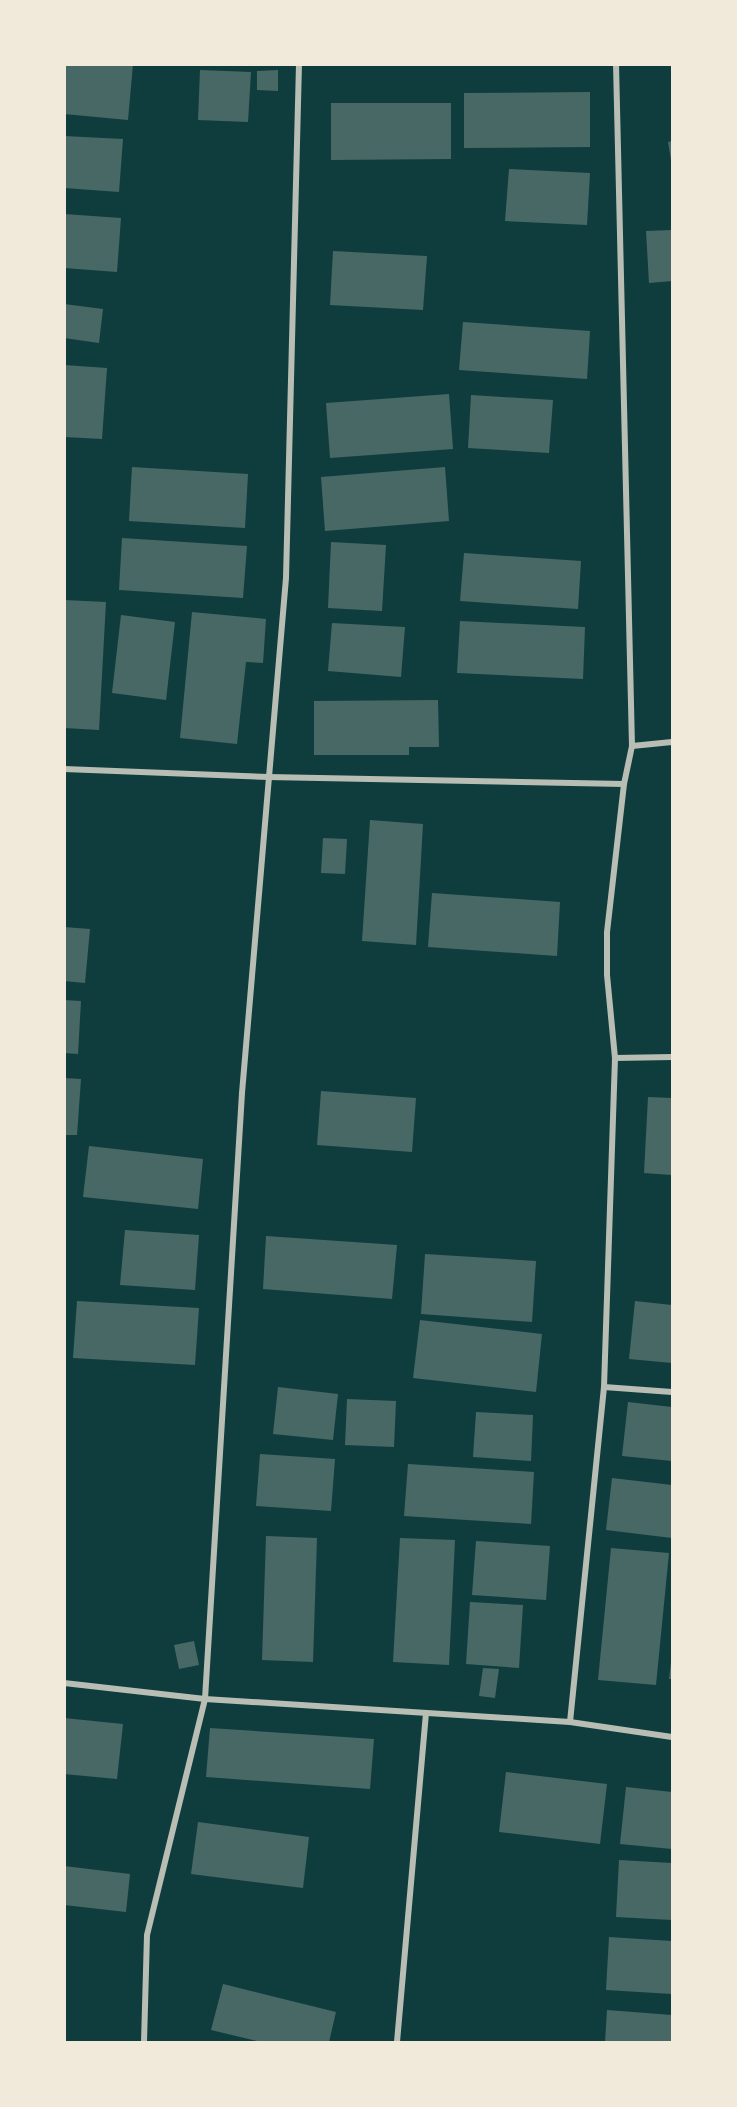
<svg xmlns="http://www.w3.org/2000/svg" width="737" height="2107" font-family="'DM Sans',sans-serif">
<rect width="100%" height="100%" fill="#0f3d3e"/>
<g fill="#486865">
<polygon points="64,64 133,64 128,120 64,114"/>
<polygon points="200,70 251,72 248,122 198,120"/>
<polygon points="278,70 278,91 257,90 257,71"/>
<polygon points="590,92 590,147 464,148 464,93"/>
<polygon points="331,103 451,103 451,159 331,160"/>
<polygon points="64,136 123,139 119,192 64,188"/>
<polygon points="672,141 672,160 671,160 668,142"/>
<polygon points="509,169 590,173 587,225 505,221"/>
<polygon points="64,214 121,218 117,272 64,268"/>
<polygon points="672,230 672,281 649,283 646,231"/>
<polygon points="333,251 427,256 423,310 330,305"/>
<polygon points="64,304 103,309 99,343 64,338"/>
<polygon points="463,322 590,331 587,379 459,370"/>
<polygon points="64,365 107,368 102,439 64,437"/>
<polygon points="449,394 453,449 330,458 326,403"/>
<polygon points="471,395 553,400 549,453 468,448"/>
<polygon points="132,467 248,474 245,528 129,521"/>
<polygon points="445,467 449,521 325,531 321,477"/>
<polygon points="122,538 247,546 243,598 119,590"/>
<polygon points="331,542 386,545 382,611 328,608"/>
<polygon points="464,553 581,561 578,609 460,601"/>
<polygon points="64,600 106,602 99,730 64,728"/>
<polygon points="192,612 266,619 263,663 246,662 237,744 180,738"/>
<polygon points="121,615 175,622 166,700 112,693"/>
<polygon points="460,621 585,627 583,679 457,673"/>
<polygon points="332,623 405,627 401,677 328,671"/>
<polygon points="438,700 439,747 409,747 409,755 314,755 314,701"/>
<polygon points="370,820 423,824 416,945 362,941"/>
<polygon points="323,838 347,839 345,874 321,873"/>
<polygon points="432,893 560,902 557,956 428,947"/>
<polygon points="64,927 90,929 85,983 64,981"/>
<polygon points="64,1000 81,1001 78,1054 64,1053"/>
<polygon points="64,1078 81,1079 77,1135 64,1135"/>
<polygon points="321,1091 416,1098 412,1152 317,1145"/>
<polygon points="648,1097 672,1098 672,1175 644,1173"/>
<polygon points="89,1146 203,1159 198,1209 83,1197"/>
<polygon points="125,1230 199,1235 195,1290 120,1285"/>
<polygon points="266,1236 397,1245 392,1299 263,1289"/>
<polygon points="425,1254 536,1261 532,1322 421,1314"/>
<polygon points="77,1301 199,1308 195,1365 73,1358"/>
<polygon points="635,1301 672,1305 672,1363 629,1359"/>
<polygon points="420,1320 542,1334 536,1392 413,1378"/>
<polygon points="278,1387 338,1394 333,1440 273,1434"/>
<polygon points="347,1399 396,1401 394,1447 345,1445"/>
<polygon points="628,1402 672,1407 672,1461 622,1456"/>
<polygon points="476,1412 533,1415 531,1461 473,1457"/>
<polygon points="260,1454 335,1459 331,1511 256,1506"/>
<polygon points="408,1464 534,1472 531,1524 404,1516"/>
<polygon points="612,1478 672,1485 672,1538 606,1530"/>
<polygon points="266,1536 317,1538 313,1662 262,1660"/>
<polygon points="400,1538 455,1540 449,1665 393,1662"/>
<polygon points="476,1541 550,1546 546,1600 472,1595"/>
<polygon points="611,1548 669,1553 656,1685 598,1680"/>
<polygon points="470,1602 523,1605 519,1668 466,1664"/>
<polygon points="194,1641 199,1665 179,1669 174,1645"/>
<polygon points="671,1662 672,1662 672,1679 669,1679"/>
<polygon points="483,1668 499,1669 495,1698 479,1696"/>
<polygon points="64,1718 123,1724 117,1779 64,1774"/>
<polygon points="210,1728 374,1739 370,1789 206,1777"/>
<polygon points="506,1772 607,1784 600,1844 499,1832"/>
<polygon points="626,1787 672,1792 672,1849 620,1844"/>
<polygon points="198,1822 309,1837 303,1888 191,1874"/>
<polygon points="619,1860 672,1863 672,1920 616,1917"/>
<polygon points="64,1866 130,1874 126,1912 64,1905"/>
<polygon points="609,1937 672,1941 672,1994 606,1990"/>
<polygon points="223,1984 336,2012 329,2042 261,2042 211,2030"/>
<polygon points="607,2010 672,2015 672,2042 605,2042"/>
</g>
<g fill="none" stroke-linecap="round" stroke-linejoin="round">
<g stroke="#b8beb3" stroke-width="6">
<polyline points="632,746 672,742"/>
<polyline points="64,769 268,777 624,784"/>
<polyline points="615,1058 672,1057"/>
<polyline points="604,1387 672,1392"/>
<polyline points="64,1683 205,1699 570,1722 672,1737"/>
<polyline points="570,1722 604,1387 615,1058 607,975 607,932 624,784 632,746 616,64"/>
<polyline points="144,2042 147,1935 205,1699 242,1093 286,578 299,64"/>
<polyline points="397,2042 426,1713"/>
</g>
</g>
<rect width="737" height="2107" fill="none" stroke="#f1e9da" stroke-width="132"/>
</svg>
